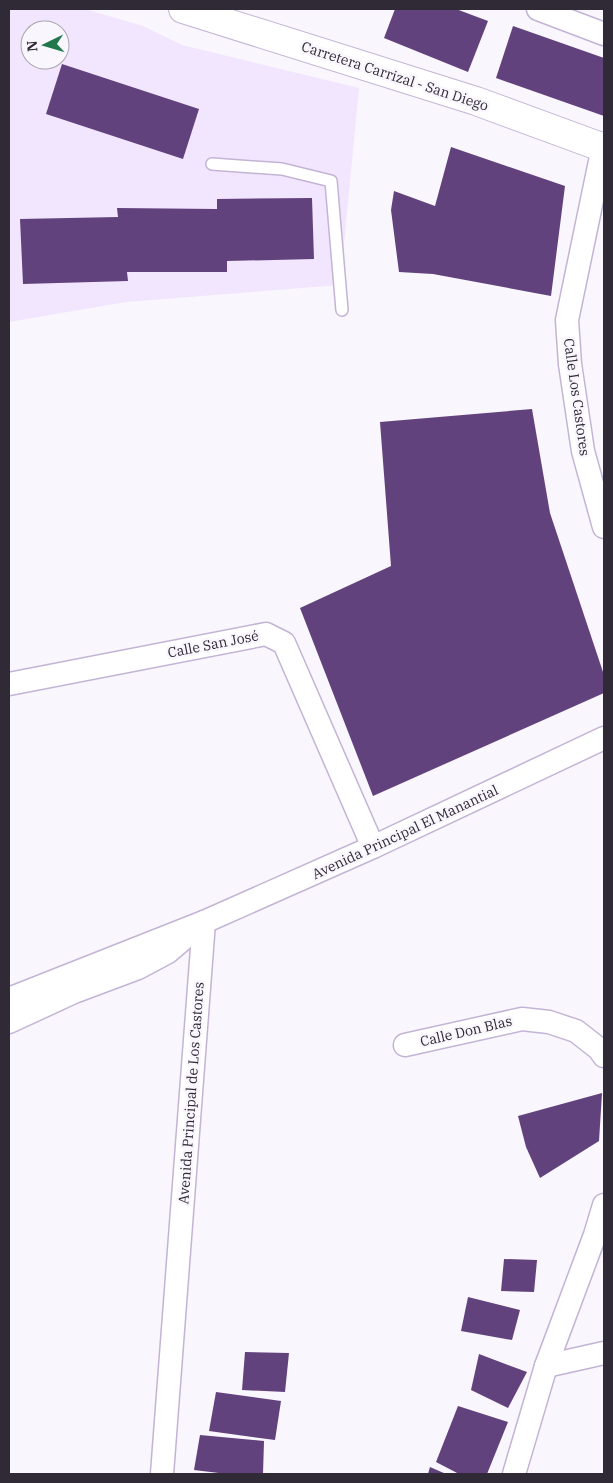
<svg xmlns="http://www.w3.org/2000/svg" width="613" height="1483" font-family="'IBM Plex Serif',serif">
<rect width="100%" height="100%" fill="#f9f6fd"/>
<path fill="#f2e6ff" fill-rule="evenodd" d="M9,9H85L143,26L182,45L359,88L340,285L126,302L9,322ZM30,30H60V60H30Z"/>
<g fill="#61427d">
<polygon points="395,9 456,9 488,21 468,72 384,38"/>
<polygon points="513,26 604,58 604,116 496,78"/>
<polygon points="62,64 199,109 183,159 46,114"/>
<polygon points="451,147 565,186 551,296 433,274 399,272 391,210 394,191 435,206"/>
<polygon points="312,198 314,259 227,261 227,272 127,272 128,281 23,284 20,219 118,217 117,208 217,209 217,199"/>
<polygon points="532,409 550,513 604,675 604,693 373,796 300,608 391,566 380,422"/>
<polygon points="602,1093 599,1141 540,1178 526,1147 518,1116"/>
<polygon points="504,1259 537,1260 534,1292 501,1291"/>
<polygon points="468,1297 520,1310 512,1340 461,1331"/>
<polygon points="245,1352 289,1353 285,1392 242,1390"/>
<polygon points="479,1354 527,1372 508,1408 471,1390"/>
<polygon points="216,1392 281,1401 275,1440 209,1431"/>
<polygon points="458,1406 508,1422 487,1474 459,1474 436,1462"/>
<polygon points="200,1435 264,1441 263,1474 227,1474 194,1470"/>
<polygon points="430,1467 446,1474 428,1474"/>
</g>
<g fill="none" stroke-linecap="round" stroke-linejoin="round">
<g stroke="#c3b4d5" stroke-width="14">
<polyline id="lane" points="212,164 282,169 331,181 342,310"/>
</g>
<g stroke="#c3b4d5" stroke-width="25">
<g id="street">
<polyline points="538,9 604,34"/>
<polyline points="603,147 567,320 570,364 583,451 604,527"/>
<polyline points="9,684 266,634 284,643 373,847"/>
<polyline points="9,999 204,922 373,847 604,738"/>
<polyline points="9,1022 74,992 138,968 168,952 182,940"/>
<polyline points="405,1045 522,1019 549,1022 576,1031 599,1049 604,1056"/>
<polyline points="546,1366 604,1353"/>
<polyline points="162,1474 204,922"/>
<polyline points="514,1474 546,1366 595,1235 604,1205"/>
</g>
</g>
<g stroke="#c3b4d5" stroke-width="30">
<polyline id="secondary" points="183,9 476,101 604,148"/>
</g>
<use href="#lane" stroke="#fff" stroke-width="11"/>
<use href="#street" stroke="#fff" stroke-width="22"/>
<use href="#secondary" stroke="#fff" stroke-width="28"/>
</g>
<g text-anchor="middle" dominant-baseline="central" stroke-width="5" stroke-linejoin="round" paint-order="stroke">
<g font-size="14" fill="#302a36" stroke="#f9f6fd">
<text transform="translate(395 76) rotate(18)">Carretera Carrizal - San Diego</text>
<text transform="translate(577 397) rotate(82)">Calle Los Castores</text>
<text transform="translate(213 644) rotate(-11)">Calle San José</text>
<text transform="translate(405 832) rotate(-25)">Avenida Principal El Manantial</text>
<text transform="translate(466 1031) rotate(-13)">Calle Don Blas</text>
<text transform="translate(191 1093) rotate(-86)">Avenida Principal de Los Castores</text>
</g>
</g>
<rect width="613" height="1483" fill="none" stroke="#302a36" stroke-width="20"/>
<g transform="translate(45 45) rotate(265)"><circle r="24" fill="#f9f6fd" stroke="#a9a4ad"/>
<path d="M0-4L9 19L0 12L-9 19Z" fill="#20784c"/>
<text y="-8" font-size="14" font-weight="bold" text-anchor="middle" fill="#302a36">N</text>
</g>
</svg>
